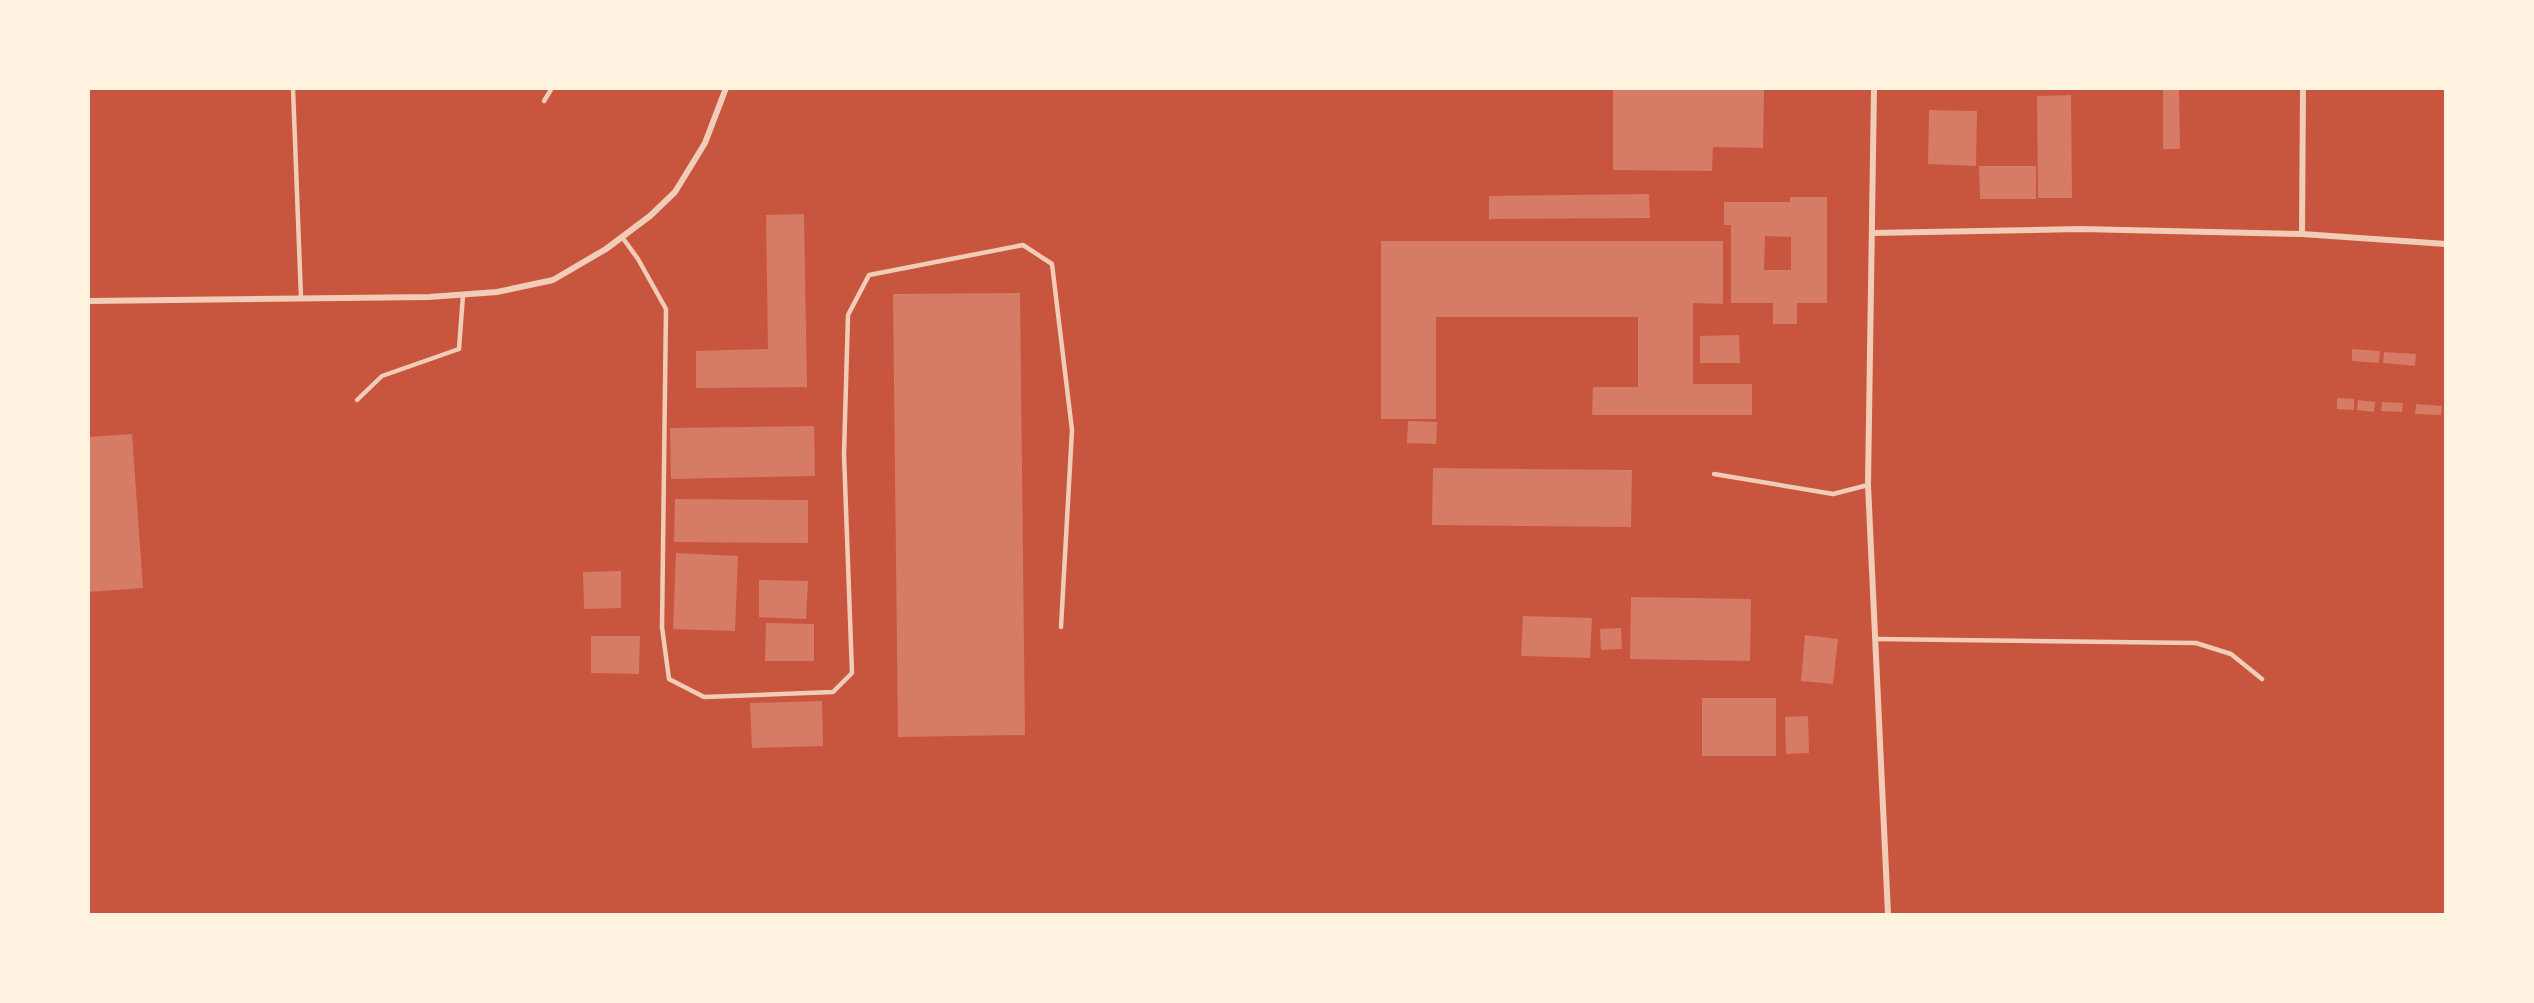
<svg xmlns="http://www.w3.org/2000/svg" width="2534" height="1003" font-family="Barlow,sans-serif">
<rect width="100%" height="100%" fill="#c8553d"/>
<g fill="#d67c66" fill-rule="evenodd">
<polygon points="2163,88 2179,88 2180,149 2163,149"/>
<polygon points="1613,89 1764,90 1763,148 1713,147 1712,171 1613,170"/>
<polygon points="2071,95 2072,198 2038,198 2037,96"/>
<polygon points="1929,110 1977,111 1976,166 1928,164"/>
<polygon points="1979,166 2036,166 2036,199 1980,199"/>
<polygon points="1649,194 1650,218 1489,219 1489,196"/>
<path d="M1790,197H1827V303H1797V324H1773V303H1731V225H1724V202H1790ZM1765,236L1791,237V270H1764Z"/>
<polygon points="804,214 807,387 696,388 696,351 768,349 766,215"/>
<polygon points="1381,241 1723,241 1723,304 1693,303 1693,384 1752,384 1752,415 1592,415 1593,387 1638,387 1638,317 1436,317 1436,419 1381,419"/>
<polygon points="1020,293 1025,735 898,737 893,294"/>
<polygon points="1739,335 1740,363 1700,363 1700,336"/>
<polygon points="2352,349 2380,351 2379,363 2352,361"/>
<polygon points="2384,352 2416,354 2415,366 2383,363"/>
<polygon points="2337,398 2354,399 2354,410 2337,409"/>
<polygon points="2358,400 2375,402 2374,412 2357,410"/>
<polygon points="2382,402 2403,403 2402,412 2381,411"/>
<polygon points="2416,404 2442,406 2441,415 2415,414"/>
<polygon points="1408,421 1437,422 1436,444 1407,443"/>
<polygon points="814,426 815,476 671,479 670,428"/>
<polygon points="132,434 143,588 88,592 88,437"/>
<polygon points="1433,468 1632,470 1631,527 1432,525"/>
<polygon points="675,499 808,500 808,543 674,542"/>
<polygon points="676,553 738,556 735,631 673,629"/>
<polygon points="621,571 621,608 584,609 583,572"/>
<polygon points="759,580 808,581 806,619 759,617"/>
<polygon points="1631,597 1751,599 1750,661 1630,659"/>
<polygon points="1523,616 1592,618 1590,658 1521,656"/>
<polygon points="766,623 814,624 814,661 765,661"/>
<polygon points="1621,628 1622,649 1601,650 1600,629"/>
<polygon points="1805,635 1838,639 1833,684 1801,681"/>
<polygon points="591,636 640,636 639,674 591,673"/>
<rect x="1702" y="698" width="74" height="58"/>
<polygon points="822,701 823,746 752,748 750,703"/>
<polygon points="1808,716 1809,753 1786,754 1785,717"/>
</g>
<g fill="none" stroke-linecap="round" stroke-linejoin="round">
<g stroke="#f1ccb7" stroke-width="4.5">
<polyline points="293,88 301,298"/>
<polyline points="544,101 552,88"/>
<polyline points="622,237 638,259 666,309 662,627 669,679 704,697 833,692 852,673 844,454 848,315 869,275 1023,245 1052,264 1072,430 1061,627"/>
<polyline points="357,400 382,376 459,349 463,295"/>
<polyline points="1714,474 1833,494 1868,485"/>
<polyline points="1875,639 2196,643 2231,654 2262,679"/>
</g>
<g stroke="#f1ccb7" stroke-width="6">
<polyline points="1874,88 1868,485 1888,914"/>
<polyline points="1872,233 2080,229 2302,234 2446,244"/>
<polyline points="2302,234 2303,88"/>
<polyline points="88,301 429,297 497,292 553,280 606,249 650,216 675,192 705,143 726,88"/>
</g>
</g>
<rect width="2534" height="1003" fill="none" stroke="#fff3e0" stroke-width="180"/>
</svg>
